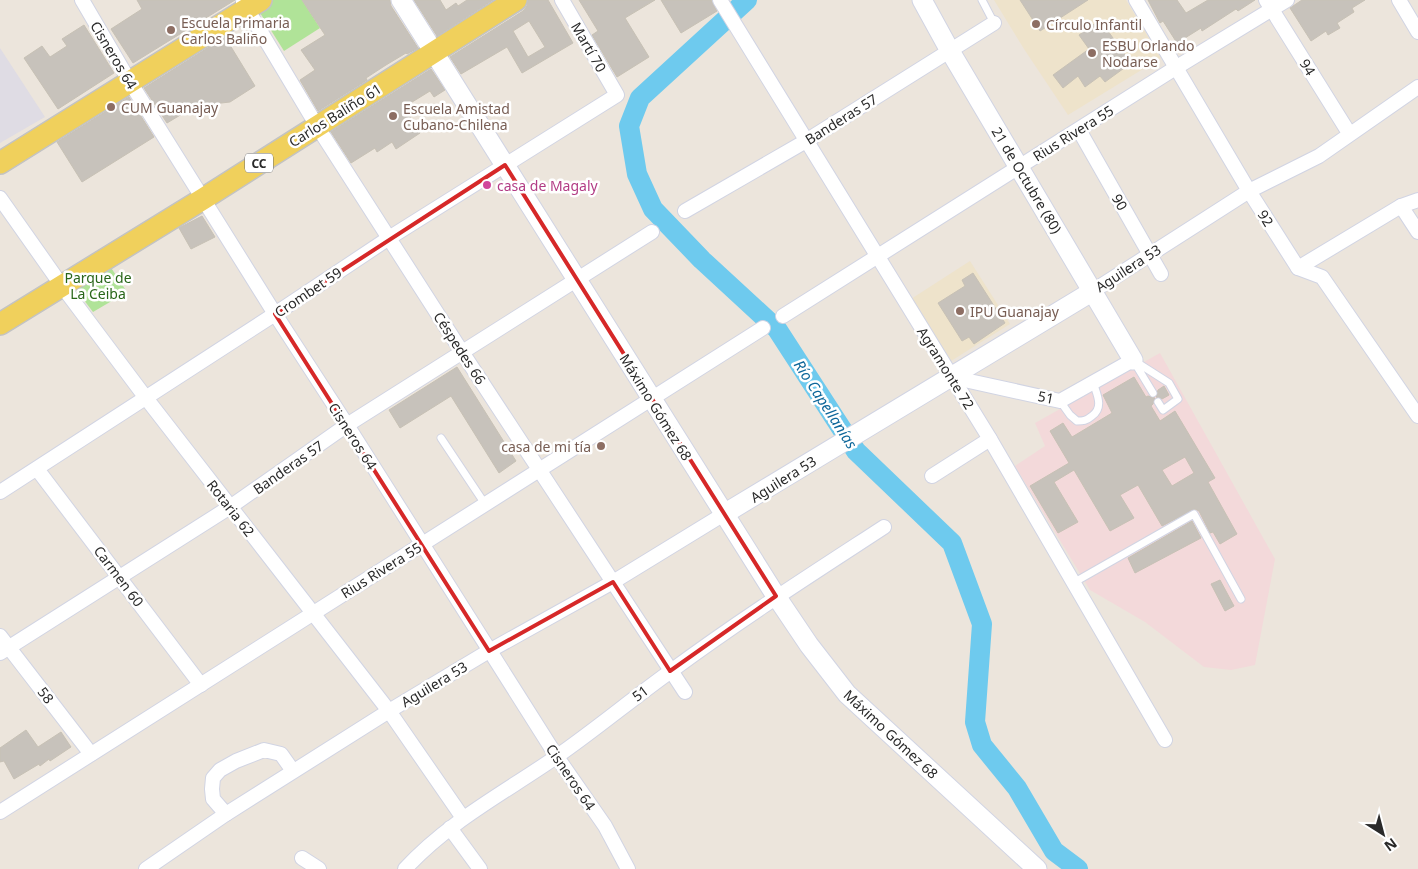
<svg xmlns="http://www.w3.org/2000/svg" width="1418" height="869" font-family="'Noto Sans',sans-serif">
<rect width="100%" height="100%" fill="#ece5dc"/>
<polygon fill="#dfdce4" points="0,48 45,117 0,143"/>
<g fill="#eee3cb">
<polygon points="994,0 1126,0 1161,58 1068,115 1024,49"/>
<polygon points="970,261 1010,324 951,361 911,299"/>
</g>
<polygon fill="#f3d9da" points="1160,353 1275,559 1255,665 1231,670 1204,667 1145,622 1090,590 1015,466 1045,446 1035,423"/>
<g fill="#b0e398">
<polygon points="270,0 302,0 320,28 284,51 257,8"/>
<polygon points="104,257 127,292 93,312 68,279"/>
</g>
<g fill="none" stroke-linecap="round" stroke-linejoin="round">
<polyline stroke="#6ecaee" stroke-width="20" points="747,0 640,98 629,126 637,174 653,209 702,260 777,329 856,451 952,543 982,624 975,722 982,745 1017,788 1054,851 1078,869"/>
</g>
<g fill="#c7c2bb" stroke="#c7c1b5" fill-rule="evenodd">
<polygon points="137,0 235,0 133,63 111,29 142,9"/>
<polygon points="302,0 390,0 391,6 418,48 407,54 406,53 386,65 366,78 367,80 318,111 300,80 315,70 301,50 325,35"/>
<polygon points="414,0 440,0 446,10 456,3 458,6 467,0 493,0 437,36"/>
<path d="M528,0H548L573,43L522,73L507,47L461,74L450,57L523,11L527,6ZM529,21L545,47L528,57L513,31Z"/>
<polygon points="579,0 655,0 625,18 649,57 617,77 592,35 598,31"/>
<polygon points="661,0 711,0 717,11 681,33"/>
<polygon points="1020,0 1088,0 1040,31"/>
<polygon points="1148,0 1177,0 1186,13 1208,0 1255,0 1238,11 1236,9 1202,31 1201,28 1177,43 1163,21 1160,23"/>
<polygon points="1302,0 1365,0 1352,8 1354,12 1337,23 1340,28 1328,35 1326,31 1311,41 1290,8"/>
<polygon points="1100,20 1131,63 1105,82 1100,76 1085,87 1078,76 1063,88 1053,75 1089,49 1079,35"/>
<polygon points="84,25 114,73 58,109 24,58 42,46 50,57 67,46 62,39"/>
<polygon points="225,37 255,86 230,102 204,105 202,102 167,123 144,88"/>
<polygon points="431,69 445,90 434,97 430,91 404,107 420,133 396,149 392,142 377,152 375,148 351,163 331,132"/>
<polygon points="129,97 154,137 82,182 57,142"/>
<polygon points="202,216 215,237 191,249 179,228"/>
<polygon points="973,273 1005,323 974,344 969,337 962,341 938,303 965,286 962,280"/>
<polygon points="457,367 516,461 499,473 451,396 400,428 389,410"/>
<path d="M1134,377L1146,397L1148,396L1155,398L1153,404L1151,406L1160,421L1175,411L1215,478L1208,482L1237,534L1220,544L1213,532L1210,533L1199,511L1195,509L1162,526L1138,485L1120,495L1134,518L1110,531L1074,470L1054,482L1078,522L1058,533L1030,486L1069,463L1050,431L1063,423L1072,437L1112,413L1103,395ZM1185,457L1194,473L1172,486L1162,470Z"/>
<polygon points="1164,386 1169,395 1162,399 1156,397 1158,390"/>
<polygon points="1192,521 1201,538 1135,573 1128,558"/>
<polygon points="1220,580 1234,606 1225,611 1211,584"/>
<polygon points="26,730 38,747 61,732 71,747 50,761 49,759 40,766 39,764 14,779 4,761 0,762 0,748"/>
</g>
<g fill="none" stroke-linecap="round" stroke-linejoin="round">
<g stroke="#d1d4e3" stroke-width="9">
<g id="lane">
<polyline points="982,0 994,23"/>
<polyline points="1153,393 1133,360 1169,383 1178,399 1163,410 1158,402"/>
<path d="M1060,401L1070,415L1077,421C1083,421 1086,421 1092,416C1104,407 1097,395 1093,382"/>
<polyline points="441,438 485,504"/>
<polyline points="1073,583 1194,514 1241,599"/>
</g>
</g>
<g stroke="#d1d4e3" stroke-width="16">
<g id="street">
<polyline points="82,0 130,82 275,314 347,425 557,757 605,826 628,869"/>
<polyline points="720,0 990,439 1165,740"/>
<polyline points="1136,0 1249,191 1298,268 1322,277 1418,416"/>
<polyline points="1266,0 1349,133"/>
<polyline points="1399,0 1418,32"/>
<polyline points="243,2 317,126 462,352 685,692"/>
<polyline points="1079,130 1161,274"/>
<polyline points="0,198 62,286 146,398 389,711 463,818"/>
<polyline points="1401,206 1418,232"/>
<polyline points="685,211 806,141 994,23"/>
<polyline points="1298,268 1401,206 1418,200"/>
<polyline points="1093,291 1249,191 1319,156 1418,87"/>
<polyline points="783,316 1177,67 1287,0"/>
<polyline points="951,377 1060,401 1133,360"/>
<polyline points="37,469 201,685"/>
<polyline points="932,476 990,439"/>
<polyline points="0,492 275,314 389,238 617,95 562,0"/>
<polyline points="0,636 91,754"/>
<polyline points="0,653 230,507 347,425 652,232"/>
<polyline points="0,812 763,328"/>
<polyline points="226,814 213,799 212,789 213,778 220,770 236,761 264,750 281,754 293,771"/>
<polyline points="450,828 480,869"/>
<polyline points="302,858 319,869"/>
<polyline points="146,869 226,814 389,711 489,651 613,582 724,514"/>
<path d="M405,869C448,822 504,793 556,757C595,730 632,699 671,671C740,620 812,574 884,527"/>
</g>
</g>
<g stroke="#d1d4e3" stroke-width="21">
<g id="secondary">
<polyline points="401,0 776,596 809,645 847,694 1037,869"/>
<polyline points="922,0 950,51 1133,360"/>
<polyline points="724,514 1093,291"/>
</g>
</g>
<g stroke="#c3c3c3" stroke-width="24">
<g id="primary">
<polyline points="0,163 261,0"/>
<polyline points="0,324 203,199 516,0"/>
</g>
</g>
<use href="#lane" stroke="#fff" stroke-width="7"/>
<use href="#street" stroke="#fff" stroke-width="14"/>
<use href="#secondary" stroke="#fff" stroke-width="19"/>
<use href="#primary" stroke="#f0d05c" stroke-width="21"/>
</g>
<path fill="none" stroke="#d62828" stroke-width="4" stroke-linejoin="round" d="M505,165L776,596L670,671L613,582L489,651L275,314Z"/>
<g fill="#8d6e63" stroke="#fff" stroke-width="2">
<circle cx="1036" cy="24" r="5"/>
<circle cx="171" cy="30" r="5"/>
<circle cx="1092" cy="53" r="5"/>
<circle cx="111" cy="107" r="5"/>
<circle cx="393" cy="116" r="5"/>
<circle cx="960" cy="311" r="5"/>
<circle cx="601" cy="446" r="5"/>
</g>
<circle fill="#d1479c" stroke="#fff" stroke-width="2" cx="487" cy="185" r="5"/>
<g text-anchor="middle" dominant-baseline="central" stroke-width="5" stroke-linejoin="round" paint-order="stroke">
<rect fill="#fff" stroke="#6a6a6a" stroke-width="1" x="245" y="153.5" width="28" height="19" rx="4"/>
<g font-size="12" font-weight="bold" fill="#2a2a2a">
<text x="259" y="163">CC</text>
</g>
<g font-size="14" fill="#785e54" stroke="#fff" text-anchor="start">
<text x="181" y="22">Escuela Primaria<tspan x="181" dy="16">Carlos Baliño</tspan></text>
<text x="1046" y="24">Círculo Infantil</text>
<text x="1102" y="45">ESBU Orlando<tspan x="1102" dy="16">Nodarse</tspan></text>
<text x="121" y="107">CUM Guanajay</text>
<text x="403" y="108">Escuela Amistad<tspan x="403" dy="16">Cubano-Chilena</tspan></text>
<text x="970" y="311">IPU Guanajay</text>
<text x="591" y="446" text-anchor="end">casa de mi tía</text>
</g>
<g font-size="14" fill="#2a2a2a" stroke="#fff">
<text transform="translate(589 47) rotate(60)">Martí 70</text>
<text transform="translate(114 55) rotate(59)">Cisneros 64</text>
<text transform="translate(1308 67) rotate(58)">94</text>
<text transform="translate(335 115) rotate(-32)">Carlos Baliño 61</text>
<text transform="translate(841 119) rotate(-32)">Banderas 57</text>
<text transform="translate(1073 133) rotate(-32)">Rius Rivera 55</text>
<text transform="translate(1027 180) rotate(59)">21 de Octubre (80)</text>
<text transform="translate(1120 202) rotate(60)">90</text>
<text transform="translate(1266 218) rotate(58)">92</text>
<text transform="translate(1128 268) rotate(-33)">Aguilera 53</text>
<text transform="translate(308 292) rotate(-34)">Crombet 59</text>
<text transform="translate(460 348) rotate(57)">Céspedes 66</text>
<text transform="translate(946 368) rotate(58)">Agramonte 72</text>
<text transform="translate(1046 397) rotate(11)">51</text>
<text transform="translate(656 407) rotate(58)">Máximo Gómez 68</text>
<text transform="translate(353 436) rotate(57)">Cisneros 64</text>
<text transform="translate(288 467) rotate(-35)">Banderas 57</text>
<text transform="translate(783 479) rotate(-32)">Aguilera 53</text>
<text transform="translate(231 508) rotate(52)">Rotaria 62</text>
<text transform="translate(381 570) rotate(-32)">Rius Rivera 55</text>
<text transform="translate(119 576) rotate(53)">Carmen 60</text>
<text transform="translate(434 684) rotate(-31)">Aguilera 53</text>
<text transform="translate(640 693) rotate(-37)">51</text>
<text transform="translate(46 695) rotate(52)">58</text>
<text transform="translate(891 734) rotate(43)">Máximo Gómez 68</text>
<text transform="translate(571 777) rotate(56)">Cisneros 64</text>
</g>
<g font-size="14" fill="#b23c85" stroke="#fff" text-anchor="start">
<text x="497" y="185">casa de Magaly</text>
</g>
<g font-size="14" fill="#29661a" stroke="#fff">
<text x="98" y="277">Parque de<tspan x="98" dy="16">La Ceiba</tspan></text>
</g>
<g font-size="15" font-style="italic" fill="#0e679a" stroke="#fff">
<text transform="translate(826 404) rotate(57)">Río Capellanías</text>
</g>
</g>
<g transform="translate(1383 834) rotate(144)" stroke="#ffffff" stroke-width="4" paint-order="stroke">
<path d="M0-4L9 19L0 12L-9 19Z" fill="#2a2a2a"/>
<text y="-8" font-size="14" font-weight="bold" text-anchor="middle" fill="#2a2a2a">N</text>
</g>
</svg>
